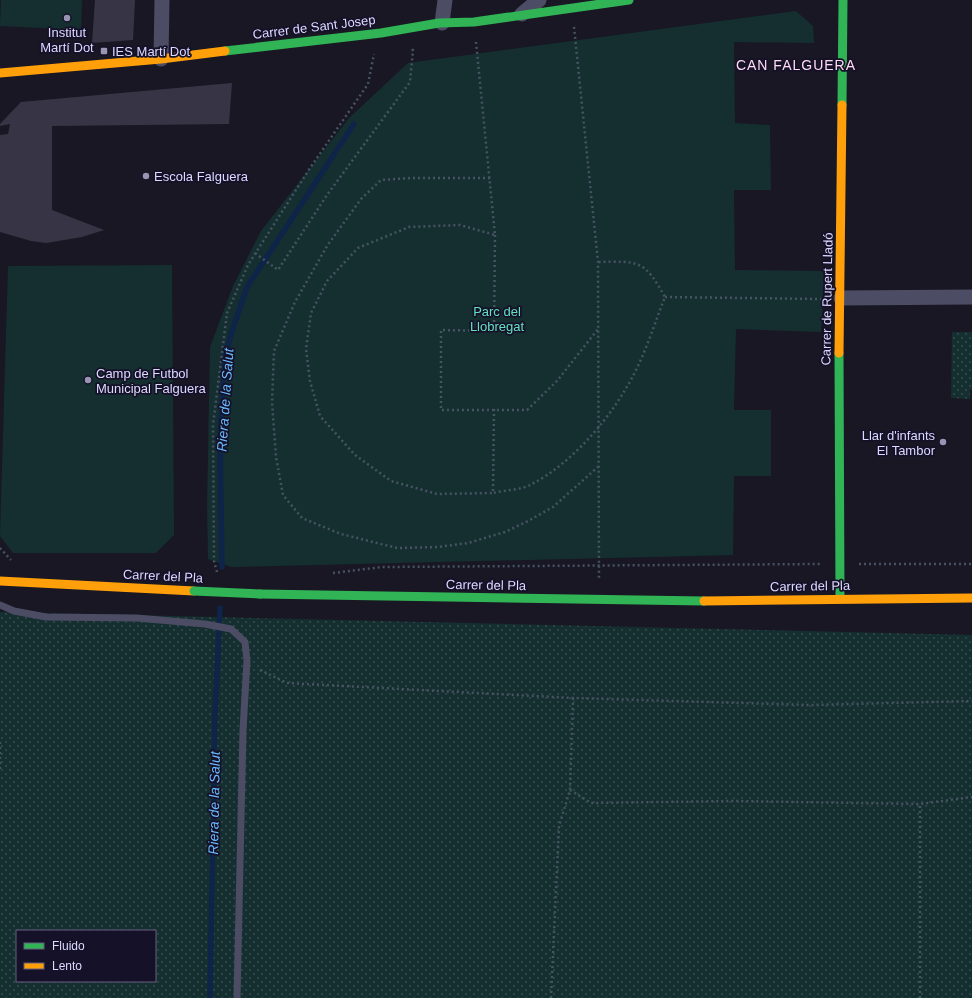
<svg xmlns="http://www.w3.org/2000/svg" width="972" height="998" font-family="Helvetica,sans-serif">
<defs>
<pattern id="garden-dots" width="8" height="8" patternUnits="userSpaceOnUse"><rect width="8" height="8" fill="#152f30"/><path d="M2 2h.1M6 6h.1" fill="none" stroke="#374d4f" stroke-width="1.8" stroke-linecap="round"/></pattern>
</defs>
<rect width="100%" height="100%" fill="#181723"/>
<g fill="#152f30">
<polygon points="1,0 82,0 81,30 0,26"/>
<polygon points="796,11 813,26 814,43 734,42 735,123 770,125 771,190 734,190 735,270 824,271 821,332 736,329 734,410 771,410 771,476 734,476 733,555 231,567 208,559 207,505 210,347 233,286 261,231 349,118 408,63"/>
<polygon points="172,265 174,535 156,553 13,553 0,536 8,266"/>
</g>
<g fill="url(#garden-dots)" fill-rule="evenodd">
<polygon points="952,332 972,332 972,390 970,390 970,399 951,398"/>
<path d="M0,612L972,635V998H0ZM17,931H155V981H17Z"/>
</g>
<g fill="none" stroke-linecap="round" stroke-linejoin="round">
<g stroke="#0e2448" stroke-width="5.5">
<polyline points="222,567 220,440 225,356 233,328 247,287 354,124"/>
<polyline points="210,998 215,714 220,608"/>
</g>
</g>
<g fill="#373545">
<polygon points="95,0 135,0 133,40 92,43"/>
<polygon points="232,83 229,124 52,126 52,210 104,230 82,237 46,243 31,241 0,232 0,135 8,134 10,124 0,126 0,124 21,102"/>
</g>
<g fill="none" stroke-linecap="round" stroke-linejoin="round">
<g stroke="#465362" stroke-width="2.5" stroke-dasharray="2 3" stroke-linecap="butt">
<polyline points="574,27 598,262 599,579"/>
<polyline points="476,42 495,235 460,225 409,227 358,248 327,281 311,313 306,349 310,381 320,416 355,455 391,481 437,494 493,493"/>
<polyline points="490,178 411,178 381,180 361,199 327,246 295,302 274,351 272,402 276,457 283,495 302,518 341,534 397,548 438,547 468,543 505,532 528,521 553,507 599,466"/>
<polyline points="495,235 494,331 441,330 441,410 527,410 557,381 598,329"/>
<polyline points="255,253 278,270 327,195 410,82 413,50 410,50"/>
<polyline points="665,297 821,299"/>
<path d="M494,409L493,493C505,490 522,490 532,484C574,462 613,415 634,374C647,349 655,322 665,297C644,260 640,261 598,262"/>
<polyline points="0,548 11,560"/>
<polyline points="859,564 972,564"/>
<polyline points="217,572 214,561 213,425 227,313 248,265 310,168 368,84 374,54"/>
<polyline points="333,573 382,567 820,564"/>
<polyline points="260,670 287,683 573,698 810,705 972,701"/>
<polyline points="0,742 0,772"/>
<polyline points="570,790 591,803 733,801 920,804 972,797"/>
<polyline points="551,998 559,826 570,790 573,698"/>
<polyline points="920,998 920,804"/>
</g>
<polyline stroke="#4c4c64" stroke-width="7" points="0,605 14,611 46,617 137,618 205,624 231,629 245,642 247,661 243,730 237,998"/>
<g stroke="#4c4c64" stroke-width="15">
<polyline points="522,14 539,0"/>
<polyline points="442,23 445,0"/>
<polyline points="161,59 162,0"/>
<polyline points="841,298 972,297"/>
</g>
<g stroke="#30b455" stroke-width="9">
<polyline points="225,51 381,33 439,23 474,22 629,0"/>
<polyline points="842,105 843,0"/>
<polyline points="839,353 840,598"/>
<polyline points="260,594 704,601"/>
</g>
<g stroke="#ff9f0a" stroke-width="9">
<polyline points="0,73 161,59 225,51"/>
<polyline points="839,353 842,105"/>
<polyline points="0,581 194,591"/>
<polyline points="704,601 972,598"/>
</g>
<polyline stroke="#30b455" stroke-width="9" points="194,591 260,594"/>
</g>
<g fill="#9895b2" stroke="#151129" stroke-width="1.5">
<circle cx="67" cy="18" r="4"/>
<rect x="100" y="47" width="8" height="8" rx="2"/>
<circle cx="146" cy="176" r="4"/>
<circle cx="88" cy="380" r="4"/>
<circle cx="943" cy="442" r="4"/>
</g>
<g text-anchor="middle" dominant-baseline="central" stroke-width="3.5" stroke-linejoin="round" paint-order="stroke">
<g font-size="13" fill="#ddd9ff" stroke="#151129">
<text transform="translate(314 27) rotate(-7)">Carrer de Sant Josep</text>
<text transform="translate(827 299) rotate(-89)">Carrer de Rupert Lladó</text>
<text transform="translate(163 576) rotate(3)">Carrer del Pla</text>
<text transform="translate(486 585) rotate(1)">Carrer del Pla</text>
<text transform="translate(810 586) rotate(-1)">Carrer del Pla</text>
</g>
<g font-size="13" fill="#ddd9ff" stroke="#151129" text-anchor="start">
<text x="67" y="32" text-anchor="middle">Institut<tspan x="67" dy="15">Martí Dot</tspan></text>
<text x="112" y="51">IES Martí Dot</text>
<text x="154" y="176">Escola Falguera</text>
<text x="96" y="373">Camp de Futbol<tspan x="96" dy="15">Municipal Falguera</tspan></text>
<text x="935" y="435" text-anchor="end">Llar d'infants<tspan x="935" dy="15">El Tambor</tspan></text>
</g>
<g font-size="13" fill="#64e0c0" stroke="#151129">
<text x="497" y="311">Parc del<tspan x="497" dy="15">Llobregat</tspan></text>
</g>
<g font-size="14" letter-spacing="1" fill="#ffdbf2" stroke="#151129">
<text x="796" y="65">CAN FALGUERA</text>
</g>
<g font-size="14" font-style="italic" fill="#68b9fe" stroke="#151129">
<text transform="translate(225 400) rotate(-86)">Riera de la Salut</text>
<text transform="translate(214 803) rotate(-89)">Riera de la Salut</text>
</g>
</g>
<rect x="16" y="930" width="140" height="52" fill="#151129" stroke="#65617f"/>
<rect x="24" y="943" width="20" height="6" fill="#30b455" stroke="#65617f"/>
<text x="52" y="950" font-size="12" fill="#ddd9ff">Fluido</text>
<rect x="24" y="963" width="20" height="6" fill="#ff9f0a" stroke="#65617f"/>
<text x="52" y="970" font-size="12" fill="#ddd9ff">Lento</text>
</svg>
